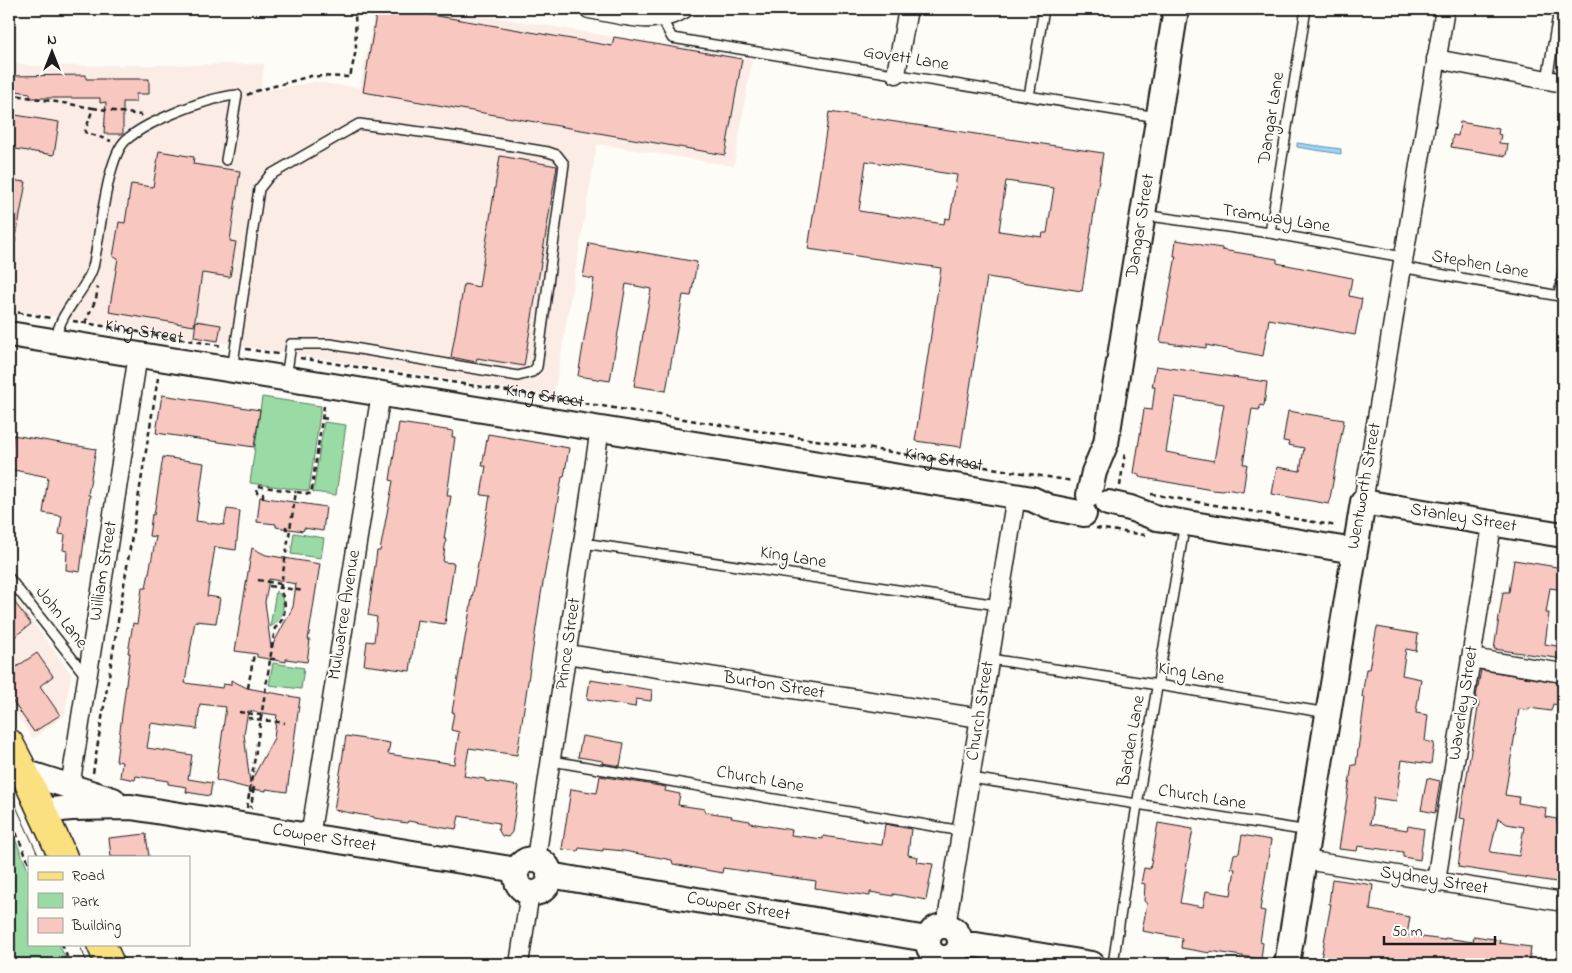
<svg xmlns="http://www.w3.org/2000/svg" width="1572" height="973" font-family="'Indie Flower',sans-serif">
<rect width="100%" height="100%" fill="#fdfcf7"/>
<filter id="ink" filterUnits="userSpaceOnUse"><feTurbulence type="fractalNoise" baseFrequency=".02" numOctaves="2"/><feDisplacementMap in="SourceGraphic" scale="10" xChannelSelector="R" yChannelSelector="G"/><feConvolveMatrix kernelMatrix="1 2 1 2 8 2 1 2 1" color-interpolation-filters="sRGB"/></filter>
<g filter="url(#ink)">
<g fill="#fbece6">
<polygon points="375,9 444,9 752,59 734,166 597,144 554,396 29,312 18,314 9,312 9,61 31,66 264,64 261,91 315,82 360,88"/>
<polygon points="9,589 71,674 65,715 33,739 9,703"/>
</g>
<g fill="#99daa5" stroke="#5a7b60">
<polygon points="262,397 321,406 309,491 250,483"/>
<polygon points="324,422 346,425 336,495 313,492"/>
<polygon points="294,533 324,538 321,558 291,554"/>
<path d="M276,591C289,600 283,621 270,627Z"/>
<polygon points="273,663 304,668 301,689 269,685"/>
<polygon points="9,825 29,872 29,944 59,944 68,964 9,964"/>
</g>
<polygon fill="#99d6fa" stroke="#678ca1" points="1297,143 1341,149 1341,154 1297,147"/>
<g fill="#f7c7c0" stroke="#1c1c1c" fill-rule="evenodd">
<polygon points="377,9 397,9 612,46 614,37 742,59 725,155 363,92"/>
<polygon points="86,75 86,79 149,79 149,94 136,94 136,102 123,102 123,134 104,134 106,102 100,103 100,98 30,98 30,93 9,90 9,76"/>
<path d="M829,112L1103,153L1082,291L987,277L961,447L915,441L941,268L808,249ZM866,161L957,175L950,219L945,218L944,224L859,211ZM1006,181L1054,188L1047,233H1043L1042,237L999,231Z"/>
<polygon points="9,114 59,122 54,155 9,148"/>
<polygon points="1460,122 1499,129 1498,134 1501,135 1499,143 1508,144 1506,156 1451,147 1453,135 1458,136"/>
<polygon points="159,151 194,157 193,164 240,171 230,241 236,242 230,277 202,273 194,326 109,312 118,258 113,257 119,222 125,223 131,184 153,187"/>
<polygon points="500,156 557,166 524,366 477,358 476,362 451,357 464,284 479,287"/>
<polygon points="9,180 26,182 15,243 9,242"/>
<polygon points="1176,240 1201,244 1201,245 1222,248 1222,250 1277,259 1277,263 1352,278 1349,296 1362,299 1355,335 1269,319 1263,356 1206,345 1206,348 1160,342 1176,256 1174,256"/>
<polygon points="589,243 697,262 691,296 683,295 666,391 634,386 651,289 626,284 610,381 578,376 594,279 583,277"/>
<polygon points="196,321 221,325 218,341 194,337"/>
<path d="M1156,366L1267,382L1264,406L1260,405L1259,410L1252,409L1243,464H1247L1243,492L1225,489L1224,491L1212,490L1139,477V474L1134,473L1144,409L1152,410L1155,387H1152ZM1175,397L1224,404L1214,461L1166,452Z"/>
<polygon points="162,395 260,410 254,447 156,433"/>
<polygon points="1288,411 1344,420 1329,504 1272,494 1277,467 1300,471 1304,448 1288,445 1289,442 1283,441"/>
<polygon points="399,423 453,431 452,437 455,437 447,496 451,496 444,539 446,539 443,562 454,563 445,624 417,620 410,671 364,665 367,641 374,642 377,617 368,615 377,551 380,551 393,481 390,480"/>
<polygon points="488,434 569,448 564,477 562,477 541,594 517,755 469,748 464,776 485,779 485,781 519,786 512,832 508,837 502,836 498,829 499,823 459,816 456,829 408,821 407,823 374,818 374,817 334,810 346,736 390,743 388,754 454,764 459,732 451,730 454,712 452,712 490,496 481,495 486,466 482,466"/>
<polygon points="13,435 96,449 88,495 90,495 80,572 66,570 67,551 63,550 65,535 59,534 62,516 43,513 48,477 9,469"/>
<path d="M163,457L204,463L196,521L224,525L227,509L240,511L236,550L215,547L207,596L220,598L216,623L195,621L185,683L222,688L223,684L231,685V680L247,688L300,698L287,792L266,789V791L251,789L216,780L226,707L200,704L197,729L151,723L147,748L192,755L188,779L212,783L210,796L186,792L187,787L168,784V781L136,776L135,780L120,777L122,762L116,761L130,653H128L133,623L137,624L142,588H146L156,537L149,536L152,514L154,515ZM248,711L277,715L274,738L250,783L244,734Z"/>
<polygon points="260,497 326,507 323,531 304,528 303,531 276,527 276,524 257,522"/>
<path d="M252,548L266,555L320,564L308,640H310L307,662L286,659V662L257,657V654L235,651ZM269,579L296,584L293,607L271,648L265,602Z"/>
<polygon points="1514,560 1563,568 1563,590 1550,588 1546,613 1549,613 1545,644 1563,647 1563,659 1494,649 1503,592 1509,592"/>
<polygon points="9,595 31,624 9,641"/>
<polygon points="1377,627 1418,634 1416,651 1406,649 1402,675 1421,679 1416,713 1428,715 1425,741 1434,743 1431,764 1402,760 1396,801 1374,798 1370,824 1407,830 1408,826 1424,829 1420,860 1403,857 1403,852 1358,846 1357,851 1339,849 1352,765 1356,765 1365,697 1362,697 1366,669 1369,669"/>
<polygon points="37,653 53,676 40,686 60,715 34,732 9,696 9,672"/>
<path d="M1481,670L1563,683V706L1553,704L1551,711L1529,708L1528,710L1519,709L1505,795L1519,797L1518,803L1546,808L1545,817L1557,819V823L1563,824V883L1458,867L1465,819L1460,818L1479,702H1475ZM1498,818L1507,824L1524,827L1519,856L1490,852Z"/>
<polygon points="590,680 652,690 651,701 636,699 635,707 587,699"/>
<polygon points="582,736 624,743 620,766 602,763 603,761 578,757"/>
<polygon points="600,776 666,787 665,791 680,794 678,805 705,809 705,812 732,816 731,818 750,821 750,823 792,830 791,835 823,839 823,836 882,845 885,824 911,829 908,855 918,857 917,862 933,864 926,900 893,894 893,896 870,892 870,896 842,892 815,888 816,881 723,868 722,873 673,864 672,860 624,851 603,849 603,851 579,848 578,851 562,849 571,789 597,793"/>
<polygon points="1427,778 1440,781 1435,813 1421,810"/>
<polygon points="1158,823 1193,829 1180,903 1203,907 1206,891 1231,895 1235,869 1231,868 1234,854 1239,853 1242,835 1271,840 1260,910 1265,911 1260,942 1263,943 1261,959 1210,951 1210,953 1181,948 1182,938 1142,931 1147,904 1144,901 1145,884 1141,883 1144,868 1150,869"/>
<polygon points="146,834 149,857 111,857 109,838"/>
<polygon points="1332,879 1373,885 1370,910 1410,917 1407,935 1444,940 1445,938 1473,942 1474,936 1500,940 1499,943 1531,947 1529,964 1320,964 1331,904 1329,904"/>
</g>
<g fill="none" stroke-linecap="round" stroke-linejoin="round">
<g stroke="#1c1c1c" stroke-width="12">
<g id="lane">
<polyline points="661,17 672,38 1157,117"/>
<polyline points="1547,80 1559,9"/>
<polyline points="1029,96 1044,9"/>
<polyline points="1143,215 1270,233 1403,257"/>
<polyline points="1270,233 1306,9"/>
<polyline points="1401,267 1559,296 1563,272"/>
<path d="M54,341C57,334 59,326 62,320C70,303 88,285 93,267C100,239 106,158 126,140C140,128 156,121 172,114C193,105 215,97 237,95L226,160"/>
<polyline points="232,370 259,189 270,175 359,124 459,137 548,152 557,155 564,164 537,367 532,372 518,376 330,344 291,344 286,378"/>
<polyline points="583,543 998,605"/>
<polyline points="9,578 86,676"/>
<polyline points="990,659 1158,685 1328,713"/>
<polyline points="552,761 962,831"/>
<polyline points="971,778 1309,831"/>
<polyline points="1113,964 1137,805 1185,523"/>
</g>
</g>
<g stroke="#1c1c1c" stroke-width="21">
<g id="street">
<path d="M589,9C619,14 656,27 684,9"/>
<polyline points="1436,59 1563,83"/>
<polyline points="896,74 908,9"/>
<polyline points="1363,502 1445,9"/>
<polyline points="567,654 980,718"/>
<polyline points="1471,658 1563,673"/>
<polyline points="70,787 138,355"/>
<polyline points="310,837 381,393"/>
<polyline points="536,859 600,428"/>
<polyline points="1305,860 1563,902"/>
<polyline points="1436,881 1492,525"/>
<polyline points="946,926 1016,496"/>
<polyline points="519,964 530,892"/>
<polyline points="941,964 942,958"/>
</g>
</g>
<g stroke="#1c1c1c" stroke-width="28">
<g id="secondary">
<polyline points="9,334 974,489 1032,499 1049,507 1084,514"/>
<path id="s3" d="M1089,495L1094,472L1106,443L1176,9"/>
<polyline points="1108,503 1130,508 1157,518 1354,551"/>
<polyline points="24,772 113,800"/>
<path id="s4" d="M42,811L71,808L131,807L517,870"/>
<circle cx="533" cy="876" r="17"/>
<path id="s5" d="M549,875L927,939"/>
<circle cx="944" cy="942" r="16"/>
<polyline points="960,945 976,945 1092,964"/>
<path id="s6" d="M1287,964L1363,502L1563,535"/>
</g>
</g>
<g stroke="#1c1c1c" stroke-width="31">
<g id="primary">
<polyline points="9,743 24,772 63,857"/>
<polyline points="101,944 110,964"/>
</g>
</g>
<g stroke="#1c1c1c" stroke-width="2.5" stroke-dasharray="5 4" stroke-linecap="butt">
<polyline points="9,94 93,108 85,132 111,141"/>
<polyline points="247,95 256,91 311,76 350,77 356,50 355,9"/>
<polyline points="93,108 141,115 142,117"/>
<polyline points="9,311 51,318"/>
<path id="s1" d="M73,321L223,346"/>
<polyline points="85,323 96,299 98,287"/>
<polyline points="246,349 278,354"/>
<path id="s2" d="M300,358L1073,481"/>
<polyline points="322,418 329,419 329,417"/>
<polyline points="1120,486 1125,452"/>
<polyline points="1151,494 1337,526"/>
<polyline points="263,498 263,494 257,493 258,486 296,492"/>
<polyline points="286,526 286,529 290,529"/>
<polyline points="1096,528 1145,535"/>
<polyline points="258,580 281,584"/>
<polyline points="269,586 304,591"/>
<polyline points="270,659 274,659 274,657"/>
<polyline points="248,688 254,654"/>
<polyline points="239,712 261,715"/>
<polyline points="248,718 285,723"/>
<polyline points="93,773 158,378"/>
<polyline points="249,791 253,792 251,808"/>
<polyline points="253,792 254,787"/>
<path d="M247,808L275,628C286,619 288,603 280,591L296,492L311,494L324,406"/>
<polyline points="9,816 29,863"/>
<polyline points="62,944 70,964"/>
</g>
<use href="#lane" stroke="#fdfcf7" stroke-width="9"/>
<use href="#street" stroke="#fdfcf7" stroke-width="18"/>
<use href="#secondary" stroke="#fdfcf7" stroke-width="24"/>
<use href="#primary" stroke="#fbe080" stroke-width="28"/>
<g stroke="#1c1c1c" stroke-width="1">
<polyline points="9,791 39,857"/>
<polyline points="79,944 88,964"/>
</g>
</g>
</g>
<g text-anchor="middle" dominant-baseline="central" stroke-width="4" stroke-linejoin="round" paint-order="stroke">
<g font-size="18" fill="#1c1c1c" stroke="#fdfcf7">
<text transform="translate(906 59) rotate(9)">Govett Lane</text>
<text transform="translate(1272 118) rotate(-81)">Dangar Lane</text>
<text transform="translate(1276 219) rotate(9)">Tramway Lane</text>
<text stroke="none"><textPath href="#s3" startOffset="275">Dangar Street</textPath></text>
<text transform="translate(1480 265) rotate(10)">Stephen Lane</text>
<text stroke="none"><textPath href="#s1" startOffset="72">King Street</textPath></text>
<text stroke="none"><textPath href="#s2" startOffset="248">King Street</textPath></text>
<text stroke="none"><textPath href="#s2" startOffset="652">King Street</textPath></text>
<text transform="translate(1365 486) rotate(-80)">Wentworth Street</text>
<text stroke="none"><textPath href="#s6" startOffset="570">Stanley Street</textPath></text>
<text transform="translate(793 558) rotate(9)">King Lane</text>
<text transform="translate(104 571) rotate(-81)">William Street</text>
<text transform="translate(345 615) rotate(-81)">Mulwarree Avenue</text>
<text transform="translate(61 618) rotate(52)">John Lane</text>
<text transform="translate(569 644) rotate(-82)">Prince Street</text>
<text transform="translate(1191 674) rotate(9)">King Lane</text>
<text transform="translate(774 686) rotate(9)">Burton Street</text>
<text transform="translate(1464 703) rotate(-81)">Waverley Street</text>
<text transform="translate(981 711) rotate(-81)">Church Street</text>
<text transform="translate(1132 741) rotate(-80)">Barden Lane</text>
<text transform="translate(760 780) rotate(10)">Church Lane</text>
<text transform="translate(1202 798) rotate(9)">Church Lane</text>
<text stroke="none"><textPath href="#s4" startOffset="285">Cowper Street</textPath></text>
<text transform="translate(1434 881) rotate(9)">Sydney Street</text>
<text stroke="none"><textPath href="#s5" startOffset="192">Cowper Street</textPath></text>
</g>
</g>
<rect width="1572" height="973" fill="none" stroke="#fdfcf7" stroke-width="30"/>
<rect x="15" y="15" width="1542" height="943" fill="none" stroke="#1c1c1c" stroke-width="2" filter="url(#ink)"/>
<rect x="28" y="856" width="162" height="90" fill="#fdfcf7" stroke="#a3a29f"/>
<rect x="38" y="872" width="25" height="8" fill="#fbe080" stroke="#a3a29f"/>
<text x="72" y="880" font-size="15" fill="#1c1c1c">Road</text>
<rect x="38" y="893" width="25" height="15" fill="#99daa5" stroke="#a3a29f"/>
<text x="72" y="906" font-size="15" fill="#1c1c1c">Park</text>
<rect x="38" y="918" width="25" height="15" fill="#f7c7c0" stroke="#a3a29f"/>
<text x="72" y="930" font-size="15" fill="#1c1c1c">Building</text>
<g transform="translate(52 52)" stroke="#fdfcf7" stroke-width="4" paint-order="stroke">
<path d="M0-4L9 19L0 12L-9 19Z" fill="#1c1c1c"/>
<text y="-8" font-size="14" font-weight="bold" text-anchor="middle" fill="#1c1c1c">N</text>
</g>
<path d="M1384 936v8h111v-8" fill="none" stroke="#1c1c1c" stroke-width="2.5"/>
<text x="1392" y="936" font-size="15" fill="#1c1c1c" stroke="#fdfcf7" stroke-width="4" paint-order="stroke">50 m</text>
</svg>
